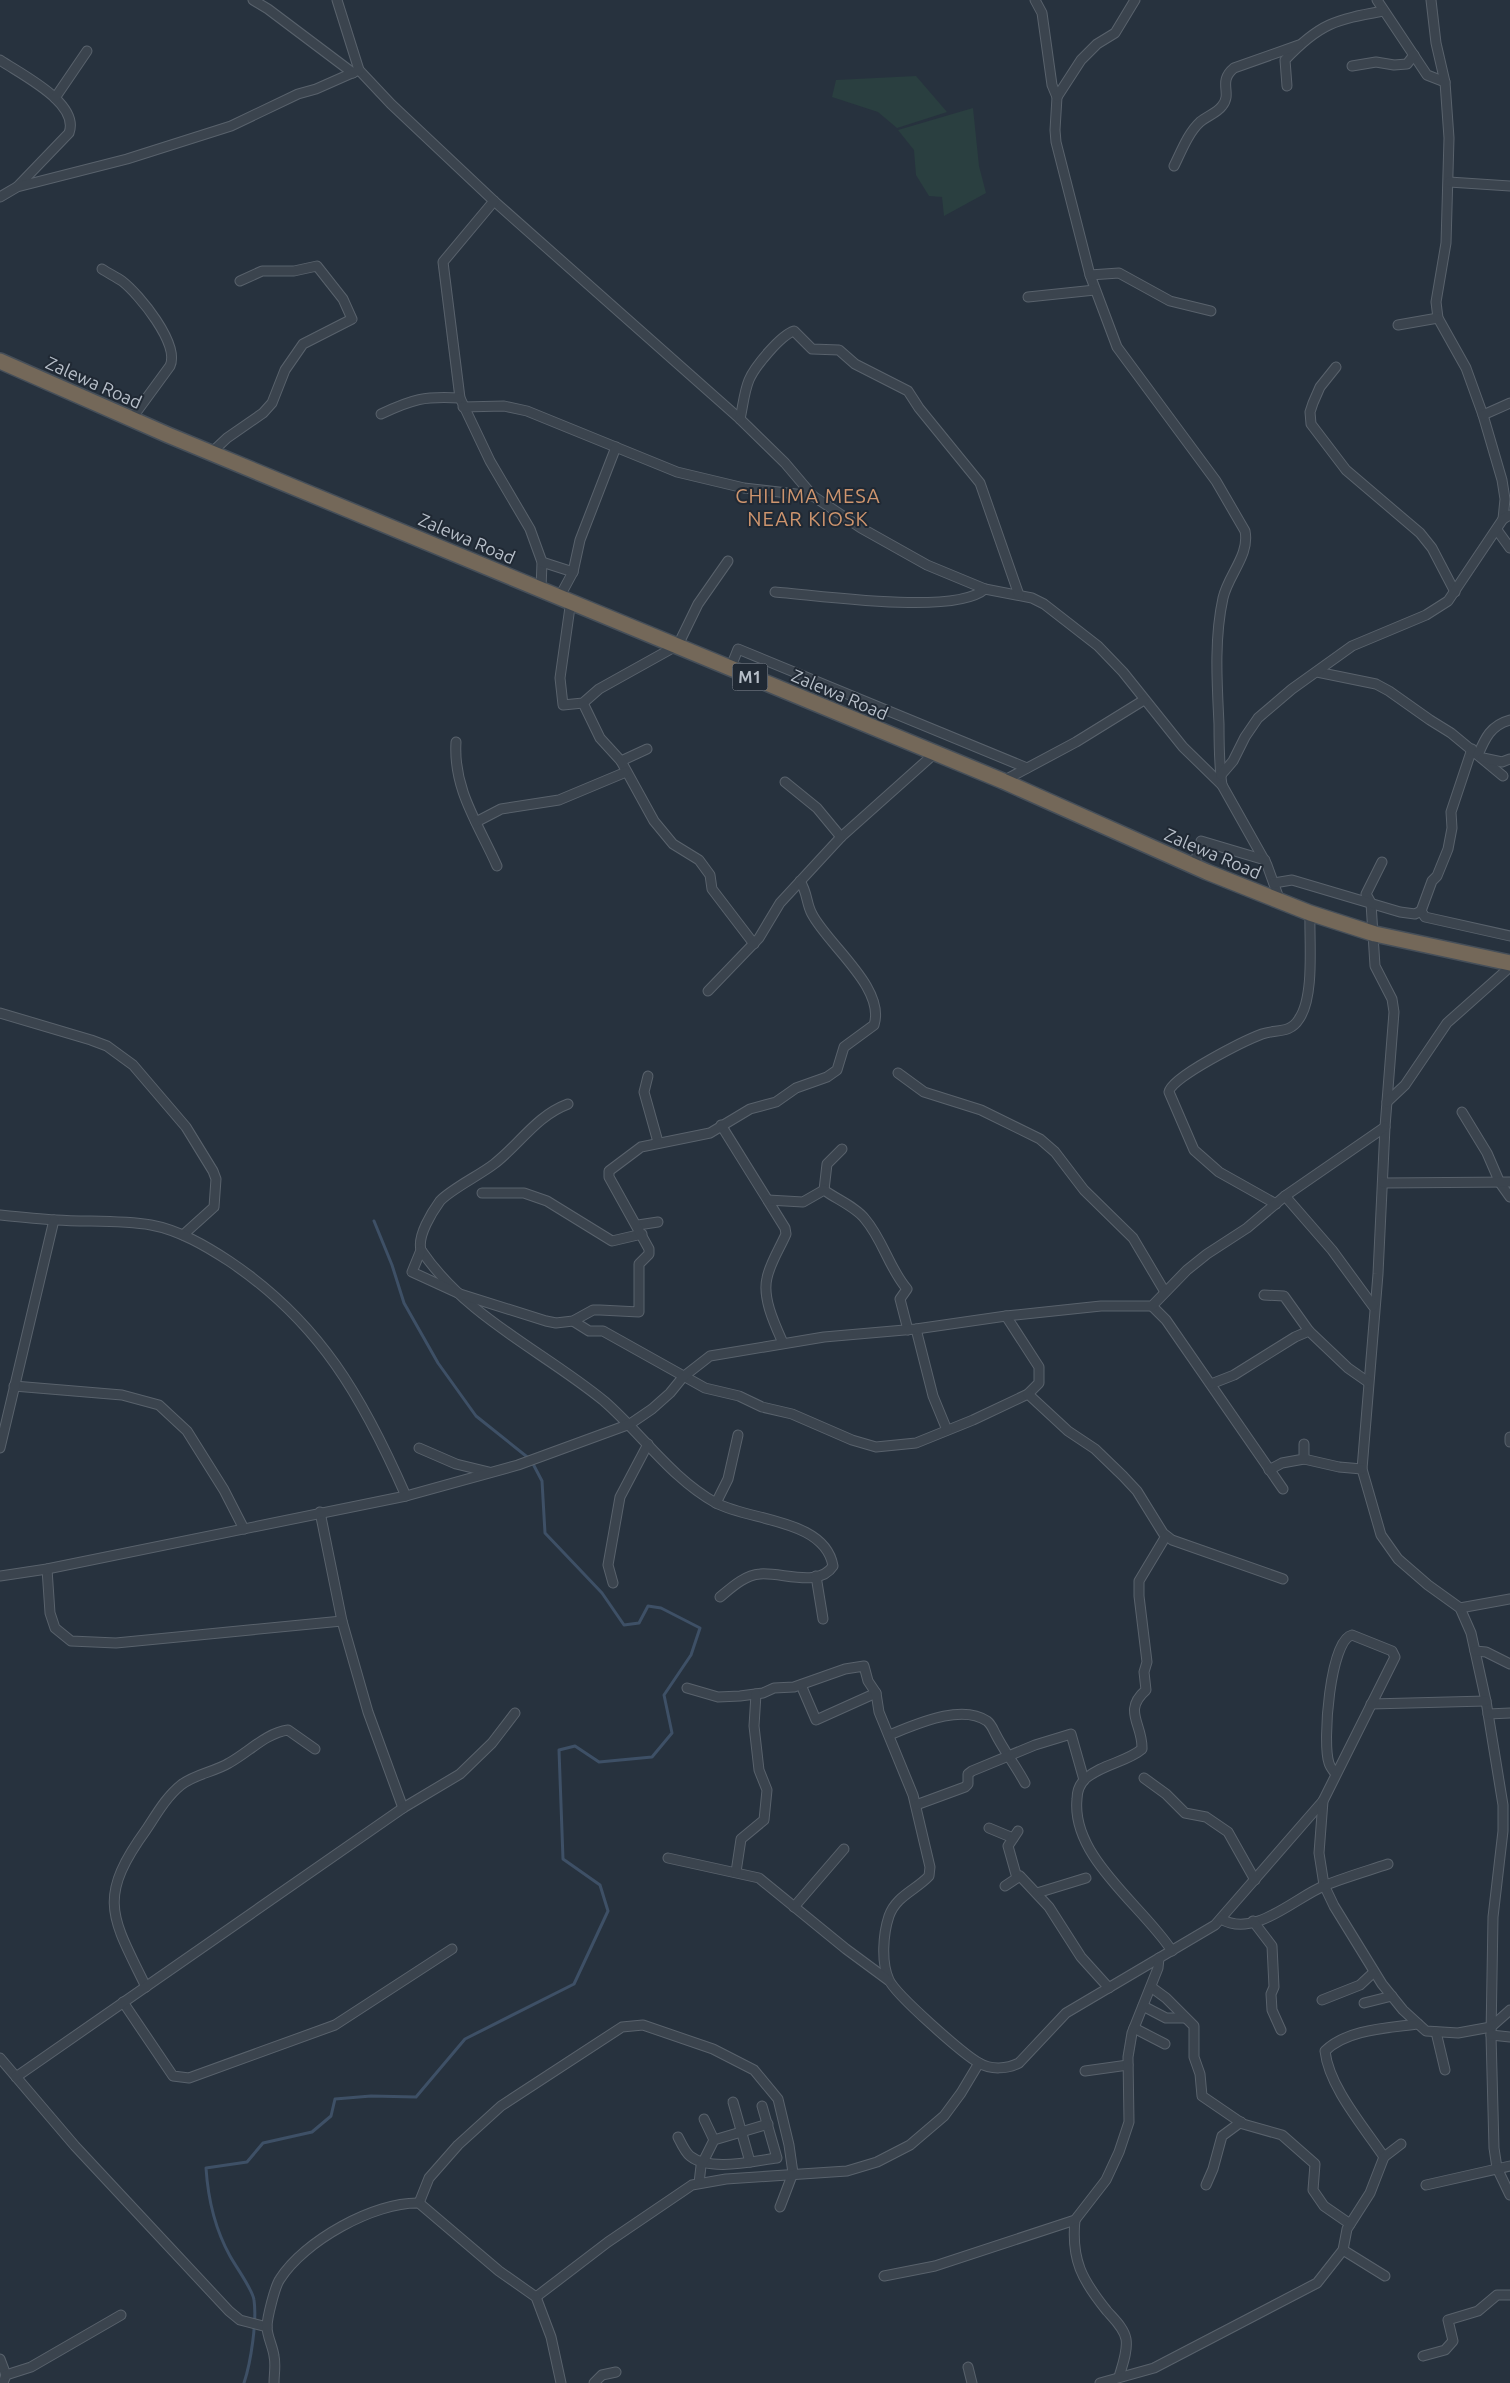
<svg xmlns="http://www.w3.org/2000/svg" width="1510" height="2383" font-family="Ubuntu,sans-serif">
<rect width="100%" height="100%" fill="#27323e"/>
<g fill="#2a3f40">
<polygon points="916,76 947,112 897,128 878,112 832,97 836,80"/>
<polygon points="973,108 979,166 986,193 944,216 942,197 929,196 916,175 914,150 898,130"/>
</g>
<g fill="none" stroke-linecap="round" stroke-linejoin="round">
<path stroke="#3e5066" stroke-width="3" d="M244,2383C251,2362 257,2321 254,2300C253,2290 236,2267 230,2256C215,2229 208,2199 206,2168L247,2162L263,2143L312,2132L331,2116L335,2099L371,2096L416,2097L465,2039L574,1984L608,1911L600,1885L563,1859L559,1750L575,1746L599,1762L652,1757L672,1733L664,1695L691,1655L700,1628L661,1608L648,1606L639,1623L624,1625L602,1593L545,1533L542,1481L531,1460L476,1416L438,1363L404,1303L392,1265L374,1221"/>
<g stroke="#59626c" stroke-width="11">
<g id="street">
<polyline points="253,0 268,9 353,73"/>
<polyline points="337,0 359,70 391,104 494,201 740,419 785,463 813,496 861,528 927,565 985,589 1032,598 1044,604 1098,646 1123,672 1183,747 1222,785 1267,865 1280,901"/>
<path d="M1035,0L1042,13L1052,85L1057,97L1055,130L1056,142L1090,275L1117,347L1216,481L1245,531C1250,555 1228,575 1223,598C1214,639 1217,683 1219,724C1219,744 1219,765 1222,785"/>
<polyline points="1377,0 1427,75 1445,82"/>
<polyline points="1431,0 1436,43 1445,82 1449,138 1446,243 1436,302 1438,318 1466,368 1483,415 1502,480 1505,499 1503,519"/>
<path d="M0,60C22,75 80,103 69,133L18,186"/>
<polyline points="1352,66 1376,62 1394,65 1407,64 1414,55"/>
<path d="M1287,86L1285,60C1320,23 1335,20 1383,11"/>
<polyline points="1057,97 1081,60 1097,44 1115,33 1135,0"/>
<polyline points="55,98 87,51"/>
<path d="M1174,166C1181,152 1188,133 1200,122C1207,116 1217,113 1222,106C1233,93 1217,82 1234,68L1299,45"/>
<polyline points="1449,182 1510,186"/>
<polyline points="0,197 17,187 127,159 231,126 298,94 316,89 359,70"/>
<polyline points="494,201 443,262 460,398 490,461 530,529 542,562 541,589"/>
<path d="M102,269C108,273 116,277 122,281C139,294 180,344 170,366L132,418"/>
<polyline points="1090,275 1119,273 1170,301 1211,311"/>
<polyline points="1028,297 1095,290"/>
<polyline points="1398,325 1438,318"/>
<polyline points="1336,367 1320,387 1313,403 1310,412 1311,424 1346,470 1420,533 1432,548 1455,592"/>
<polyline points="463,407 504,406 527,411 677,472 744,488 813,496"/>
<path d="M381,414C413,399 424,396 460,398"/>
<polyline points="1483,415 1510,403"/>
<path d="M740,419C743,406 744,392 749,380C755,366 781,335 794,331L812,349L839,350L855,364L908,391L919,408L980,483L1019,595"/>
<polyline points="211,453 227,438 263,413 272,403 285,370 303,344 352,319 343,299 317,266 294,271 262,271 240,281"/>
<polyline points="1497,530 1510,548"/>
<polyline points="542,562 573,572"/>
<path d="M775,592C818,595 955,616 985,589"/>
<polyline points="560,596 573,572 580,540 616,447"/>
<polyline points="571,600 560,678 563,705 583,703 599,689 678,645 698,604 728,561"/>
<polyline points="730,669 738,649 1027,768"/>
<polyline points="1317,672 1376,684 1389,691 1430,720 1451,733 1503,776"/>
<polyline points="583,703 600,738 621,761 647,749"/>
<path d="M456,742C453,790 479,825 497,866"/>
<polyline points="1472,749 1451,812 1452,828 1448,849 1437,876 1432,881 1421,911 1425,917 1510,936"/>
<path d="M1478,755C1485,738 1491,725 1510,720"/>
<polyline points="1483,758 1502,762 1510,759"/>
<polyline points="621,761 654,821 673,844 699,860 710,875 712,889 754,944"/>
<polyline points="1221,775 1233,761 1245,737 1258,718 1292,689 1352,646 1426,615 1448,601 1503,519 1510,515"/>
<polyline points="1003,781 1076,742 1144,700"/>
<polyline points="785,782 817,808 841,837"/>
<polyline points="476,822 501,809 559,800 626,772"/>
<polyline points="1382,862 1366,894 1371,903 1375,966 1392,999 1394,1012 1385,1127 1378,1274 1362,1469 1381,1535 1398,1559 1428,1585 1460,1608 1471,1633 1486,1701 1503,1805 1503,1831 1493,1917 1491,2035 1494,2148 1497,2168 1510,2195"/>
<polyline points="1194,866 1201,841 1265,860"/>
<polyline points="1274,883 1292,880 1400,912 1415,914 1421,911"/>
<polyline points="708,991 759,938 780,903 841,837 934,754"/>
<polyline points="0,1013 91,1040 107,1046 133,1065 186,1127 213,1171 216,1179 214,1207 183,1235"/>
<polyline points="898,1073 924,1092 981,1110 1040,1139 1055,1152 1084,1190 1133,1238 1165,1292"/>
<polyline points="648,1076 644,1092 658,1142"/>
<polyline points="1387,1102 1405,1085 1447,1023 1510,967"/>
<path d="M568,1104C536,1116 520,1144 494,1164C480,1175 451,1189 440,1201C432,1212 417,1236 421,1250C466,1317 543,1351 604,1401C641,1433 672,1479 716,1503C750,1521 825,1519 833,1566C819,1588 782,1572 760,1574C745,1575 732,1587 720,1597"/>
<polyline points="1462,1112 1487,1153 1500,1183 1510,1197"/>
<path d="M721,1125L785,1228L786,1234C780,1248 770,1263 767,1278C762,1298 775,1325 783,1343"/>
<polyline points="1383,1183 1510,1182"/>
<polyline points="824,1190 827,1164 842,1149"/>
<polyline points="482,1193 524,1193 547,1201 612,1241 642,1234"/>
<polyline points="1285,1196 1332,1250 1373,1306"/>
<path d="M768,1200L803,1202L824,1190C836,1199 856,1207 865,1219C883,1240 889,1268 907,1289L900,1299L908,1330"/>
<path d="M1276,1204L1219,1172L1194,1150L1169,1092C1171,1077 1246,1040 1262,1034C1276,1029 1290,1034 1299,1019C1315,996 1309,941 1310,913"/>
<path d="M0,1215C19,1217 38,1219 56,1220C88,1222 120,1220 151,1225C179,1230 206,1246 229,1261C320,1322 363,1398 406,1496"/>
<polyline points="638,1225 658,1222"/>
<path d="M421,1250L412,1272L460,1294L546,1321L556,1323L573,1321L593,1310H600L639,1312V1264L649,1254V1249L609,1177V1171L641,1147L710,1133L750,1109L776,1102L796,1088L827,1077L837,1070L844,1047L874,1025C886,988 828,945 812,914C806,903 808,894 800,881"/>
<polyline points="1264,1295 1284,1296 1309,1331"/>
<polyline points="1152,1306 1166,1320 1283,1489"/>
<polyline points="573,1321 589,1331 603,1331 705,1388 739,1396 762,1407 792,1414 852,1440 876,1447 916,1443 973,1420 1028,1394 1039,1383 1039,1367 1006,1316"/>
<polyline points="916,1329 933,1396 947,1430"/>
<polyline points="1211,1384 1234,1375 1295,1337 1309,1331 1348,1368 1368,1382"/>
<polyline points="14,1386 122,1395 159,1405 187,1431 224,1490 244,1529"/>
<polyline points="1028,1394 1068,1431 1095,1449 1123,1476 1137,1491 1163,1533 1172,1540 1283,1579"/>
<polyline points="1510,1437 1510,1442"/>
<polyline points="0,1448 54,1220"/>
<polyline points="419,1448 456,1464 489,1472"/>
<polyline points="1304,1459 1339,1467 1362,1469"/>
<polyline points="1269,1470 1282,1463 1304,1459 1304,1444"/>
<polyline points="716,1503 728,1479 738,1435"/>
<polyline points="320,1512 342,1621 368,1712 403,1808"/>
<path d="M1166,1536L1139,1581V1596L1147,1662L1144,1672L1146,1690C1122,1711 1143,1724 1142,1749C1127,1762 1102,1764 1085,1779C1080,1784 1077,1792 1077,1799C1071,1857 1143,1906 1172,1951"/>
<polyline points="47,1569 50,1613 55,1628 71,1641 116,1643 342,1621"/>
<polyline points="0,1576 47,1569 406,1496 518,1465 630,1424 652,1409 670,1393 683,1377 710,1356 824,1337 916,1329 1006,1316 1101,1306 1152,1306 1187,1270 1207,1254 1247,1228 1285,1196 1385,1127"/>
<polyline points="816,1576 823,1619"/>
<polyline points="613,1583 608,1565 620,1497 648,1444"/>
<polyline points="1460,1608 1510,1599"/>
<polyline points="1475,1651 1486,1652 1510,1664"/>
<polyline points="801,1685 816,1720 876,1693"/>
<path d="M687,1688L718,1697L740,1696L763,1693L774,1688L794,1687L845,1669L864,1666L868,1681L876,1693L879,1712L913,1795L930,1867L929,1876C916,1890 896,1896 889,1916C883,1934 881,1963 889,1980C896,1995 963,2054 979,2063C991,2070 1007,2069 1019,2063L1066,2013L1215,1925L1323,1801"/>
<polyline points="1371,1704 1486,1701"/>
<polyline points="1488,1714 1510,1713"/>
<path d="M889,1735C915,1725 961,1703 987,1721C991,1724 993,1729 995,1733C1004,1751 1016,1766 1025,1783"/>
<path d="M1335,1773C1333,1770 1330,1767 1329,1763C1322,1743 1330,1640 1352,1635L1392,1651L1395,1657L1323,1801L1319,1853L1324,1885L1334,1906L1382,1984L1403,2010L1426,2031L1458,2033L1491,2027L1510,2010"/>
<polyline points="1144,1778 1166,1794 1185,1813 1206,1817 1228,1832 1255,1880"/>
<polyline points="916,1805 965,1787 968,1784 968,1774 972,1771 1035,1745 1071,1734 1084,1780"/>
<polyline points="989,1828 1013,1838"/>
<polyline points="668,1858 759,1878 846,1949 888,1980"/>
<polyline points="736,1872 741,1839 764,1820 767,1790 759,1770 754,1726 756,1694"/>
<polyline points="1017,1878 1008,1846 1018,1831"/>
<polyline points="1005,1886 1020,1876 1049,1907 1081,1957 1109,1988"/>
<polyline points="1037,1893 1086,1878"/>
<polyline points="794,1907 844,1849"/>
<path d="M1221,1919C1255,1939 1295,1897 1326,1885C1346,1877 1367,1871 1388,1864"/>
<polyline points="1253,1921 1272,1946 1274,1987 1271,1994 1272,2010 1281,2030"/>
<path d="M146,1987C112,1917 96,1899 146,1830C156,1815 166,1797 181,1785C195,1774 214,1772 229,1763C249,1752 266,1733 288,1730L315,1749"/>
<polyline points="1151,1987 1166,1998 1194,2026 1194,2057 1200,2074 1202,2096 1243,2124 1282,2135 1315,2164 1313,2190 1324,2206 1350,2224"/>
<polyline points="1322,2000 1360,1985 1374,1972"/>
<polyline points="123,2002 173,2076 189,2078 335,2025 452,1949"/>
<polyline points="1364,2003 1392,1996"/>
<polyline points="1143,2006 1166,2018 1185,2018"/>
<polyline points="1134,2028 1165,2044"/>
<polyline points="1436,2032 1445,2070"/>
<polyline points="1491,2035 1510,2037"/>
<polyline points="0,2058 75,2146 229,2311 240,2320 267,2327"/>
<polyline points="1085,2071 1128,2065"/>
<polyline points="16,2077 403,1808 460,1774 492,1743 515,1713"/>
<polyline points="733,2102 750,2162"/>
<polyline points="704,2119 714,2140"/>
<path d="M678,2137C681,2143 685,2152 690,2156C710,2172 753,2161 777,2158L762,2106"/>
<path d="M1384,2157C1364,2127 1329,2087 1325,2051C1347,2029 1389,2028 1418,2024"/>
<polyline points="699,2183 701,2166 714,2140 768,2124"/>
<polyline points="1206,2185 1213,2169 1222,2136 1241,2122"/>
<polyline points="1426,2185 1510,2166"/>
<polyline points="419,2203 429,2178 458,2145 501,2106 622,2027 643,2025 713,2049 754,2070 778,2099 789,2145 793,2173 780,2207"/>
<path d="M1075,2220C1071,2260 1082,2280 1107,2311C1114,2319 1124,2328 1126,2339C1128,2351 1122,2366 1119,2377"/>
<polyline points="1343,2250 1385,2276"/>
<polyline points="884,2276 935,2266 1075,2220 1106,2180 1119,2152 1129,2122 1128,2057 1132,2033 1158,1968 1159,1958"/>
<polyline points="536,2297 608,2242 692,2185 726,2179 847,2171 877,2162 910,2145 944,2116 961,2093 979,2063"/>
<polyline points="1423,2356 1445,2350 1453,2341 1448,2320 1478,2311 1497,2295 1510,2295"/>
<polyline points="0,2359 6,2375 3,2383"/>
<polyline points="968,2367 972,2383"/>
<polyline points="6,2375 31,2367 121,2315"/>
<path d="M274,2383C274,2374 276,2365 274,2356C273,2347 267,2336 267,2327C267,2318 275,2286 280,2279C304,2241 374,2202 419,2203L499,2271L536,2297L551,2337L561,2383"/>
<polyline points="594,2383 602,2375 616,2372"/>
<polyline points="1100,2383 1154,2368 1317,2283 1343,2250 1347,2229 1370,2193 1384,2157 1401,2144"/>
</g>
</g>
<g stroke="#464f59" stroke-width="18">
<polyline id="highway" points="0,361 168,435 1003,781 1207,872 1310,913 1375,934 1510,963"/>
</g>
<use href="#street" stroke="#3b444e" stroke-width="9"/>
<use href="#highway" stroke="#746859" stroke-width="15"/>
</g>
<g text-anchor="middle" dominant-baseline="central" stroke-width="4" stroke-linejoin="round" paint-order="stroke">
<rect fill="#202934" stroke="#8a929c" stroke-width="1" x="732.5" y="663.5" width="35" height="27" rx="4"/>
<g font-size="16" font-weight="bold" fill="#b7bfc9">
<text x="750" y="677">M1</text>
</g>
<g font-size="18" fill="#b7bfc9" stroke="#202934">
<text transform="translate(94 382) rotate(24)">Zalewa Road</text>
<text transform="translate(467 538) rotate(23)">Zalewa Road</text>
<text transform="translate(840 694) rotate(23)">Zalewa Road</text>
<text transform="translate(1213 853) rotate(23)">Zalewa Road</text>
</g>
<g font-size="20" letter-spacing="1" fill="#ce956e" stroke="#202934">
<text x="808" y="495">CHILIMA MESA<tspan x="808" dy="23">NEAR KIOSK</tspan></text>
</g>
</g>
</svg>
